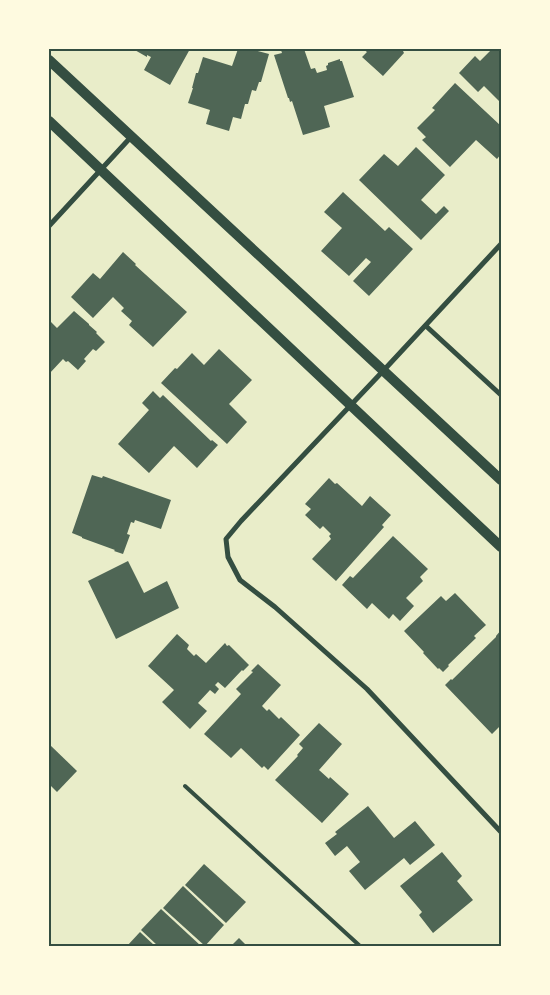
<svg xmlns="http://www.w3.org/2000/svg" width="550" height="995" font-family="'Asap Condensed',sans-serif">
<rect width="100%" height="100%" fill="#e9edc9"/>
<g fill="#4f6655">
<polygon points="133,49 190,49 170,85 144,70 151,57 147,55 147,57"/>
<polygon points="238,49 250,49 269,54 261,82 259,82 256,91 252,90 248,104 245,104 241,119 233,117 229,131 206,124 210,110 188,103 193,88 192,88 196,73 198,73 203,57 232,66"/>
<polygon points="285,49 304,49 311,69 315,68 317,73 327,70 326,66 328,65 328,63 340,59 340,61 342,61 354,97 324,106 330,127 303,135 292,101 290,102 289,98 288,98 274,55 282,53 281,50"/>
<polygon points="363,49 402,49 404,53 383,76 362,57 367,52"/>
<polygon points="492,49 501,49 501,103 484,86 478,92 459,73 475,56 480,61"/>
<polygon points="455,83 501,126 501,154 497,159 476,140 450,167 422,140 426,137 417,128 435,110 432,108"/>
<polygon points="416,147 445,175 421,200 436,214 444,206 449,211 421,240 359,180 384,154 398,166"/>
<polygon points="343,192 385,231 389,227 413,249 369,296 353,281 371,262 366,258 349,276 321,251 342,228 324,212"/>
<polygon points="123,252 136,264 135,265 187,312 153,347 129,325 132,321 121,311 124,308 113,297 93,318 71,297 93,273 100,279"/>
<polygon points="74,311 89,324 89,325 97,332 96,333 105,342 96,351 93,349 84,359 86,361 78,370 68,361 66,362 63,359 49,374 49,324 51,322 57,328"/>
<polygon points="219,349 252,380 229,404 247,422 227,444 161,383 175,368 177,369 192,353 204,365"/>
<polygon points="153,391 160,398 163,395 211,441 212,440 218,445 197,468 174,446 149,473 118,444 149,410 142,403"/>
<polygon points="92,475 102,478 103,476 171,500 161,529 135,520 134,523 131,522 127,534 130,535 123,554 114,551 115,550 82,538 82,537 72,533"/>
<polygon points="329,478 335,484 337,483 362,506 370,496 391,515 382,525 384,527 336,581 312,559 331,539 329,536 331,534 323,526 320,529 305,515 311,509 305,504"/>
<polygon points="393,536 428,569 420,577 423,581 406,598 414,606 400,621 393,614 389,619 372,603 367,609 342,585 350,576 353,578"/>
<polygon points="128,561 144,593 167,581 179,608 116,639 88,581"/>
<polygon points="455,593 486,625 474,636 476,638 448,665 449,666 443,672 439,668 438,669 423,653 424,652 404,631 441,596 446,601"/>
<polygon points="501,630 501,725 492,734 445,685 451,679 452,680 496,637 496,636"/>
<polygon points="177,634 189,645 187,649 194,656 196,654 206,663 225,643 227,646 229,645 249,665 243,671 242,670 225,688 218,682 215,685 219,689 215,694 210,690 198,703 207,711 190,729 162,702 174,690 148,666"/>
<polygon points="258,664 281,685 262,706 267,711 269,709 279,719 281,717 300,735 268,770 264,766 262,768 241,748 231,758 204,734 241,694 236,689 253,672 251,671"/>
<polygon points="319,723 342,744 319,770 329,779 330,777 349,794 322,823 275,780 298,756 297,755 303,748 299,744"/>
<polygon points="49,744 77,771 57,792 49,784"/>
<polygon points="368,806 394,838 415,821 435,845 410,865 404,858 365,890 349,871 360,862 347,846 335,856 325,843 337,834 335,832"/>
<polygon points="442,852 462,876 457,881 473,900 433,933 419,915 422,912 400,886"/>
<polygon points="204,864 246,902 226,923 185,885"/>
<polygon points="183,886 224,925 205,946 163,908"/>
<polygon points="161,909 201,946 158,946 141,930"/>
<polygon points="140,932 155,946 127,946"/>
<polygon points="239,938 247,946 231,946"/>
</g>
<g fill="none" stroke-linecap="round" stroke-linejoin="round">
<polyline stroke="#344e41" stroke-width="4" points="185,786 360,946"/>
<g stroke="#344e41" stroke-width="5">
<polyline points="49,226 131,137"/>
<polyline points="501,244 384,370 241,521 226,539 228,557 240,580 275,607 367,689 501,832"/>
<polyline points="426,326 501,395"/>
</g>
<g stroke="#344e41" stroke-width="10">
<polyline points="49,60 501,480"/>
<polyline points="49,121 501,547"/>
</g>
</g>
<rect width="550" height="995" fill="none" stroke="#fefae0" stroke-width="100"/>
<rect x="50" y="50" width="450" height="895" fill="none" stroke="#344e41" stroke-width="2"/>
</svg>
